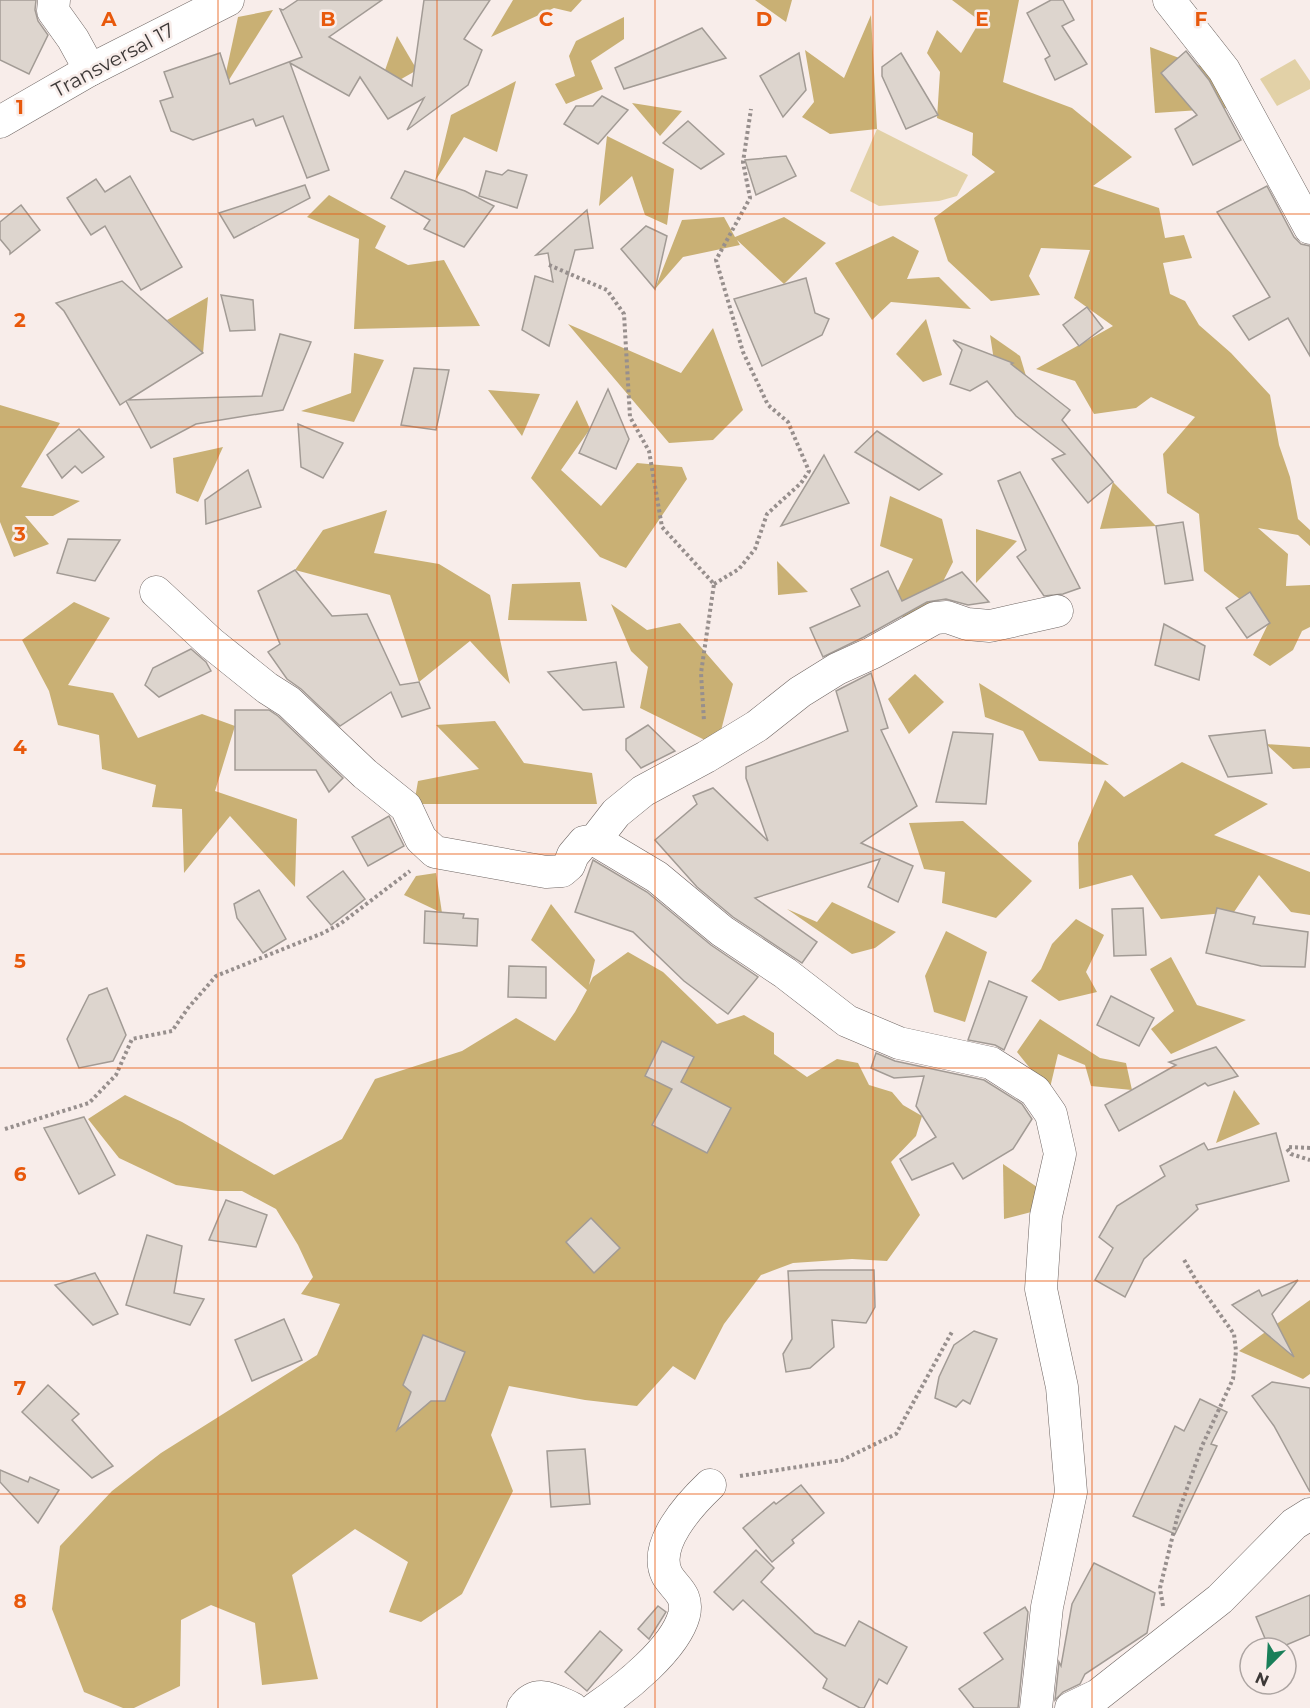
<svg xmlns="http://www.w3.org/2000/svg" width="1310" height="1708" font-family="Montserrat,sans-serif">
<rect width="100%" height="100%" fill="#f8edea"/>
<g fill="#e2d1a7">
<polygon points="1295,59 1310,81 1310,89 1277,106 1260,79"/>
<polygon points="877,129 968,175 957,196 939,201 879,206 850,191"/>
</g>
<g fill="#c9b074">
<polygon points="513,0 582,0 571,12 554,8 491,37"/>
<polygon points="755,0 792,0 786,22"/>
<polygon points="952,0 1019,0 1003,82 1072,108 1132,157 1093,186 1159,208 1165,238 1184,235 1192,258 1163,263 1170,294 1185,301 1199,325 1231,353 1270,395 1279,445 1290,477 1298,519 1310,530 1310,546 1298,535 1258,528 1288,554 1286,586 1310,585 1310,627 1302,631 1293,650 1270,666 1253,655 1269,622 1204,571 1199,514 1167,493 1163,454 1195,417 1151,397 1136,408 1094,414 1075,381 1036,369 1113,326 1074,298 1090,250 1041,248 1029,276 1040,295 991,301 948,261 934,218 995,172 972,155 973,133 937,118 940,72 927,53 937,30 961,53 980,21"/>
<polygon points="273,10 222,91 238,17"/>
<polygon points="871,15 877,129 830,134 802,117 814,102 805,50 844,78"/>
<polygon points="624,17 624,39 591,61 603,89 566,104 555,84 575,76 569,56 576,41"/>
<polygon points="397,36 417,70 377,93"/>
<polygon points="1150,47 1235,79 1230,108 1155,113"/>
<polygon points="516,81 497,152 464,137 435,181 451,115"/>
<polygon points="632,103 682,111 660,136"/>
<polygon points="607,136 674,169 667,225 645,215 632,176 599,206"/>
<polygon points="329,195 386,226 375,248 408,265 444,260 480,326 354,329 359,239 307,217"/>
<polygon points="724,217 735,237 784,217 826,243 784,284 737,240 740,245 683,257 655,289 682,220"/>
<polygon points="893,236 919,251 907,279 939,277 971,309 891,302 872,320 835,263"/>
<polygon points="208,297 203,353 167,320"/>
<polygon points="926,319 942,375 923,382 896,354"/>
<polygon points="568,324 681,373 713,328 743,410 713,440 669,443"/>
<polygon points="990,335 1020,356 1026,376 998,386"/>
<polygon points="354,353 384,360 354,422 301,411 351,393"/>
<polygon points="488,390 540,394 522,436"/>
<polygon points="577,400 590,429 561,470 601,506 637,463 682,467 687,479 626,568 600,557 531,478"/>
<polygon points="0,405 60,423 21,487 80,501 53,516 25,516 49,544 14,557 0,522"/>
<polygon points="223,447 198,502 176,493 173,458"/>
<polygon points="1113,482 1156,526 1100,529"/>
<polygon points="890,496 942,519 953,562 916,634 892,603 913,559 880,546"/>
<polygon points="387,510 374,553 439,564 490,595 510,684 470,641 419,682 390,595 295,570 323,530"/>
<polygon points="976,529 1017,541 976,583"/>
<polygon points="777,561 808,592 778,595"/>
<polygon points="580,582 587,621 508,620 512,584"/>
<polygon points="74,602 110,618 68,685 113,693 138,738 202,714 235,726 215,791 297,819 295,887 230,816 184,873 182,809 152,807 156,785 102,769 99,735 58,725 49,691 22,640"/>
<polygon points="611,604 647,630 680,623 733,684 717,746 640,708 648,667 631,651"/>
<polygon points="915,674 944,702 909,734 888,699"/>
<polygon points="979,683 1109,765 1039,761 1023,731 985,717"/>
<polygon points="495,721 524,763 592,773 597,804 414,804 418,781 479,769 436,725"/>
<polygon points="1266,744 1310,747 1310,768 1293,769"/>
<polygon points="1182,762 1268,804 1214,835 1310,872 1310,915 1291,912 1259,875 1234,912 1161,919 1132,875 1079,889 1078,843 1105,780 1124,797"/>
<polygon points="963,821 1032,881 996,918 942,903 945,872 924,869 909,823"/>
<polygon points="436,873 442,913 404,895 416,876"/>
<polygon points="832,902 896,932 875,948 852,954 787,909 817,922"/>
<polygon points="551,904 595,960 589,985 593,977 628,952 663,972 717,1024 744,1015 774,1033 774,1054 807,1077 837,1059 858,1063 869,1085 892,1092 903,1105 922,1116 916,1136 891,1162 920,1215 887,1261 852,1259 793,1263 761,1275 724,1324 695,1380 673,1366 637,1406 585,1400 509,1386 491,1435 513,1491 462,1594 421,1622 389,1612 408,1562 355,1529 292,1575 318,1679 262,1685 255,1623 211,1605 181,1620 180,1686 134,1708 123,1708 84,1692 52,1609 60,1546 112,1491 161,1453 317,1355 340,1304 301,1294 313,1277 298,1245 276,1209 242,1191 218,1191 176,1185 119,1158 88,1119 125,1095 182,1122 274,1175 342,1139 375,1079 462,1051 516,1018 555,1041 575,1012 587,990 531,940"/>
<polygon points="1076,919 1104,935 1086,972 1097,992 1059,1001 1031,981 1041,969 1052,944"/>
<polygon points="946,931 987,952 965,1022 934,1012 925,976"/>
<polygon points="1171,957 1197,1005 1246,1020 1171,1054 1151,1029 1174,1011 1150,969"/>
<polygon points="1040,1019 1100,1058 1126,1063 1132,1090 1091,1086 1085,1065 1058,1054 1049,1092 1017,1052"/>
<polygon points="1234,1090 1260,1124 1216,1143"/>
<polygon points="1003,1164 1062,1204 1004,1219"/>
<polygon points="1310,1300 1310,1374 1303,1379 1239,1351"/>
</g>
<g fill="#ddd5ce" stroke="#a29b95" stroke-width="1.5">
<polygon points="0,0 36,0 35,10 38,21 48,35 29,74 0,60"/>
<polygon points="298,0 382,0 329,37 412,86 424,0 490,0 464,39 482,50 468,85 407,130 424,98 388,119 360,77 349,96 290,63 329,170 307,178 283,116 256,126 253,119 193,140 171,131 160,101 173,97 164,72 220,53 230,84 302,57 280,9 283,10"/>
<polygon points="1051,0 1063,0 1074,20 1062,26 1087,64 1055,80 1045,59 1050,56 1027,13"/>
<polygon points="702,28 726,58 624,89 615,68"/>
<polygon points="1186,51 1209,80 1241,140 1193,165 1175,129 1197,115 1161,73"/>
<polygon points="799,53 806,90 783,117 760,76"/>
<polygon points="901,53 938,115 906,129 882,76 882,67"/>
<polygon points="602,96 628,110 598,144 564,124 576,106 593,106"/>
<polygon points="688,121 724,154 701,169 663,143"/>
<polygon points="786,156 796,176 756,195 745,160"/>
<polygon points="508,170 527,175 517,208 479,196 486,171 502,175"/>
<polygon points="405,171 465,191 494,206 464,247 424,229 430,220 391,198"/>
<polygon points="130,176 182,267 141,290 105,226 91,235 67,198 96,179 105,192"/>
<polygon points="305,185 310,198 234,238 219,213"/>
<polygon points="1267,186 1294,237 1301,244 1310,246 1310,356 1288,318 1249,340 1233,316 1270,297 1217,212"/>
<polygon points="21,205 40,230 10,254 10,251 0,239 0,222"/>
<polygon points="587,210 593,248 575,250 549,346 522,330 535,276 553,282 548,253 536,255"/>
<polygon points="646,226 667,236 655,289 621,249"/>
<polygon points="806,278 815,313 829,319 822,335 762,366 734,299"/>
<polygon points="122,281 203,353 128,400 262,396 280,334 311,342 283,410 196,424 151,448 126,401 120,405 64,311 56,303"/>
<polygon points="221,295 253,300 255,330 230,331"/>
<polygon points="1087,307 1103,328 1079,346 1063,325"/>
<polygon points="953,340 1013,363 1011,364 1070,410 1062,420 1113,482 1088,503 1052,459 1065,454 1016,416 987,381 970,391 950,384 962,350"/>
<polygon points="414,368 449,370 436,430 401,425"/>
<polygon points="608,389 629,439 616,469 579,453"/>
<polygon points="298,424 343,443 323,478 301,467"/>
<polygon points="79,429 104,457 82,473 75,466 62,478 47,455"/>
<polygon points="877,431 942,474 919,490 855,452"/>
<polygon points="824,455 849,503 781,526"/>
<polygon points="248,470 261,507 206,524 205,500"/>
<polygon points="1020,472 1080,588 1063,594 1044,596 1017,557 1026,550 998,481"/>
<polygon points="1183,522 1193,580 1165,584 1156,526"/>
<polygon points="68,539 120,540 95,581 57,573"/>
<polygon points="295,570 332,616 367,614 400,685 419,682 430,708 402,717 391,692 340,726 301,689 287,679 268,652 280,644 258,591"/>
<polygon points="888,571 902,601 962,572 989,602 968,605 946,599 927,602 864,637 823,657 810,628 860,606 851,589"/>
<polygon points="1250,592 1270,623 1247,638 1226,608"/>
<polygon points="1164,624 1205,646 1199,680 1155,665"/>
<polygon points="191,649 206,662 211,671 159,697 145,685 153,668"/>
<polygon points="616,662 624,707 583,710 548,672"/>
<polygon points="871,673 888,728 881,730 917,806 861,843 913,866 898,902 868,887 880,859 755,898 817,942 802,963 733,917 697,887 655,840 697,804 693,796 713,788 768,841 746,778 746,767 848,731 836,691"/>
<polygon points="235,710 269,710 278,716 343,778 329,792 316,770 235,770"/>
<polygon points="648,725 675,751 641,768 626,750 626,739"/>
<polygon points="1265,730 1272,773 1228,777 1209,736"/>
<polygon points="953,732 993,734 986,804 936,802"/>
<polygon points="389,816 404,846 368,866 352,837"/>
<polygon points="593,860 647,892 711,945 758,977 728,1014 684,981 633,932 575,912"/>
<polygon points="343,871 365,899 331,925 307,897"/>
<polygon points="259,890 286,939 263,953 237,918 234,904"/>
<polygon points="1143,908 1146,955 1114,956 1112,909"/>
<polygon points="1217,908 1255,917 1253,924 1308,932 1305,967 1261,966 1206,953"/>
<polygon points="425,911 464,914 463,918 478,919 477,946 424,943"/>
<polygon points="509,966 546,967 546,998 508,997"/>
<polygon points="989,981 1027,997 1004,1050 995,1045 968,1040"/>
<polygon points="107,988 126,1035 113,1061 79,1068 67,1039 89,995"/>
<polygon points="1111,996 1154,1018 1139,1046 1097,1025"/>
<polygon points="662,1041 694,1057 681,1082 731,1108 707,1153 652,1125 672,1089 645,1076"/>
<polygon points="1216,1047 1238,1076 1208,1086 1205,1083 1119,1131 1105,1105 1176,1065 1169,1062"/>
<polygon points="876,1053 895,1061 984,1080 1022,1104 1032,1119 1013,1149 963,1179 953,1163 912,1180 900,1159 936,1137 916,1106 924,1076 894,1078 871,1068"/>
<polygon points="84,1117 115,1175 79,1194 44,1128"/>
<polygon points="1276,1133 1289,1181 1196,1205 1198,1209 1144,1259 1125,1297 1095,1280 1113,1248 1099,1237 1117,1206 1165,1176 1160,1166 1204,1143 1208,1150"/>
<polygon points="226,1200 267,1215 256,1247 209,1240"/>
<polygon points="591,1218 620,1248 594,1273 566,1242"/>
<polygon points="147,1235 182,1246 174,1293 204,1299 190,1325 126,1305"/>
<polygon points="819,1270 874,1270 875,1307 866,1323 832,1320 834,1347 810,1368 786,1372 783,1354 792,1339 788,1271"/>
<polygon points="95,1273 118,1314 93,1325 55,1285"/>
<polygon points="1298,1280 1272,1314 1294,1357 1232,1305 1259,1290 1262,1296"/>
<polygon points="284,1319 302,1360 252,1381 235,1340"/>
<polygon points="974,1331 997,1339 970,1404 963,1400 956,1407 935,1398 939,1377 954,1345"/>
<polygon points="423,1335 465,1352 445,1401 431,1401 397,1430 411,1392 403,1385"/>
<polygon points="1272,1382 1310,1388 1310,1492 1274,1426 1252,1396"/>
<polygon points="48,1385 79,1414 72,1420 113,1466 92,1478 22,1412"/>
<polygon points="1200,1399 1227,1412 1211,1444 1217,1446 1175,1534 1133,1516 1175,1426 1184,1431"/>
<polygon points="585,1449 590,1504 551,1507 547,1451"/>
<polygon points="0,1470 28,1482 30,1477 59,1490 38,1523 0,1482"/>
<polygon points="801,1485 824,1513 792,1540 794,1543 772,1562 743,1528 774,1502 776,1504"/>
<polygon points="756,1550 774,1568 761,1582 815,1633 845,1646 859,1621 907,1647 887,1684 879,1679 864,1708 860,1708 823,1688 827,1679 743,1600 733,1610 714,1592"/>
<polygon points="1094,1563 1155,1593 1147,1633 1085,1674 1080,1684 1063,1692 1055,1700 1059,1662 1061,1666 1072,1604"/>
<polygon points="1310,1595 1310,1635 1279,1648 1269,1648 1256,1617"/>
<polygon points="658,1606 666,1612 649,1639 638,1629"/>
<polygon points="1025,1607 1028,1612 1018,1708 974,1708 959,1689 1003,1659 984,1633"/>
<polygon points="600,1631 622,1650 587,1691 565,1672"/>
</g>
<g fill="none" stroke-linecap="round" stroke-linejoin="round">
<g stroke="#6f6663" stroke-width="33">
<g id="minor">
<polyline points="54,0 53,11 73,39 90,70"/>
<polyline points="1169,0 1224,70 1310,228"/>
<polyline points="0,122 90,70 228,0"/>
<polyline points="156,592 211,643 267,688 289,702 365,774 406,807 421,839 435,852 546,872 562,871 569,865 573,855 584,842 595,840 616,813 643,791 706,757 757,726 800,692 837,669 872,653 935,618 947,617 967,624 990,626 1057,611"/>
<polyline points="595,840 657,877 722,931 785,973 847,1021 899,1043 991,1063 1035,1091 1051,1114 1060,1154 1046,1216 1041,1289 1062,1387 1071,1492 1047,1607 1036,1708"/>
<path d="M523,1708C537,1688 554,1700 572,1708"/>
<path d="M596,1708C624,1689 675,1649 684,1615C689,1594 675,1589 667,1575C652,1545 690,1504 710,1485"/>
<polyline points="1071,1708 1098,1695 1220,1599 1294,1524 1310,1514"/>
</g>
</g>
<g stroke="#978f8d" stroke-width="4" stroke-dasharray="3 3" stroke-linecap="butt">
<polyline points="549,265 607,290 624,314 630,417 649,451 662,527 714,584 701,673 704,721"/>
<polyline points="714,584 739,569 755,549 767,514 801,483 809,471 788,422 768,405 743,352 716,260 750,198 743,162 751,109"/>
<polyline points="5,1129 89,1103 116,1075 132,1039 172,1031 188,1008 216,976 323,933 340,924 410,871"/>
<polyline points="1310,1148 1289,1147 1287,1149 1291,1154 1310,1160"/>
<polyline points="740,1476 842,1460 896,1434 953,1330"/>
<polyline points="1163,1606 1160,1588 1178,1514 1202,1446 1233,1379 1236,1351 1234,1334 1197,1282 1183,1258"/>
</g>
<use href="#minor" stroke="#fff" stroke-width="32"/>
</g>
<path fill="none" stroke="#e8590c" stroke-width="1.5" stroke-opacity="0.55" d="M218,0V1708M437,0V1708M655,0V1708M873,0V1708M1092,0V1708M0,214H1310M0,427H1310M0,640H1310M0,854H1310M0,1068H1310M0,1281H1310M0,1494H1310"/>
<g text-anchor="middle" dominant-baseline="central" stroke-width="5" stroke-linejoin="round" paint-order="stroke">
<g font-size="20" fill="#3c3837" stroke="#f8edea">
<text transform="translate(113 60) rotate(-28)">Transversal 17</text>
</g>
</g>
<g font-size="20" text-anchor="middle" font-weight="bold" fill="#e8590c" stroke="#f8edea" stroke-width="5" stroke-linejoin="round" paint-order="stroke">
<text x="109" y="26">A</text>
<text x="328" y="26">B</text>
<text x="546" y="26">C</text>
<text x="764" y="26">D</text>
<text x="982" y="26">E</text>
<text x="1201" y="26">F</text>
<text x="20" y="114">1</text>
<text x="20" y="327">2</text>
<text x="20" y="541">3</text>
<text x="20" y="754">4</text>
<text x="20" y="968">5</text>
<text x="20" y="1181">6</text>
<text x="20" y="1395">7</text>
<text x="20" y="1608">8</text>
</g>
<g transform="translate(1268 1666) rotate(204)"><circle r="28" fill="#f8edea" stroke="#ada5a2" stroke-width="1.5"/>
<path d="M0-4.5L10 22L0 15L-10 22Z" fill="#197f59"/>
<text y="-9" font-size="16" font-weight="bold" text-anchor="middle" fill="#3c3837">N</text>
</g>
</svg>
